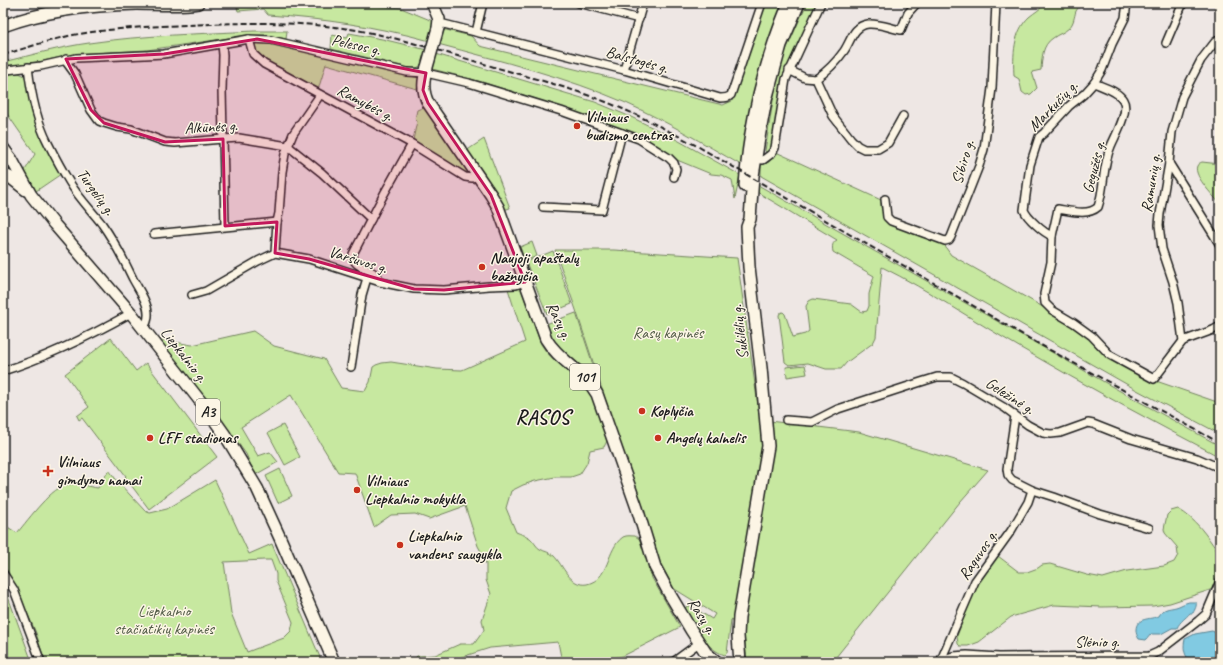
<svg xmlns="http://www.w3.org/2000/svg" width="1223" height="665" font-family="Caveat,sans-serif">
<rect width="100%" height="100%" fill="#eee7e4"/>
<filter id="ink" filterUnits="userSpaceOnUse"><feTurbulence type="fractalNoise" baseFrequency=".025" numOctaves="2"/><feDisplacementMap in="SourceGraphic" scale="8" xChannelSelector="R" yChannelSelector="G"/><feConvolveMatrix kernelMatrix="1 2 1 2 8 2 1 2 1" color-interpolation-filters="sRGB"/></filter>
<g filter="url(#ink)">
<g fill="#c7e8a0" stroke="#72825e" fill-rule="evenodd">
<path d="M252,3H355L401,8L435,22L430,41C376,26 323,19 268,15L263,9L238,11L237,7Z"/>
<path d="M764,3H784C762,55 749,109 741,165C703,143 666,121 626,103C566,77 501,61 438,44L442,29L471,36L480,46L723,105L732,101Z"/>
<polygon points="807,3 819,3 792,58 773,146 767,153 765,151 776,82 783,57"/>
<path d="M1046,3H1082C1080,5 1078,8 1076,11C1074,17 1074,23 1069,28C1064,33 1058,34 1053,38C1042,45 1042,58 1041,70L1032,72L1037,88L1031,94L1026,95L1022,92L1019,79L1014,76C1013,56 1013,32 1029,17C1035,12 1041,9 1046,3Z"/>
<path d="M254,31H287L286,39L267,35L243,36L147,50L76,54L38,62L7,66L3,67V62C32,55 60,47 89,43C144,35 199,34 254,31Z"/>
<polygon points="349,33 382,39 427,50 423,64 417,68 410,68 331,49 332,35 347,38"/>
<path d="M258,42L284,46L419,78L417,89L326,64L318,90C304,82 257,61 253,47L255,44Z"/>
<polygon points="436,54 595,102 631,117 670,136 740,175 735,199 732,180 721,175 711,174 677,160 644,139 567,109 482,82 432,69"/>
<polygon points="13,73 19,73 25,76 61,174 36,191 24,172 35,154 3,108 7,104 3,99 3,76"/>
<polygon points="424,107 470,174 466,174 413,140 417,121 415,119 417,110"/>
<polygon points="484,139 510,208 503,210 466,151"/>
<polygon points="776,152 881,200 881,207 885,218 944,242 946,248 951,255 1073,324 1087,335 1110,358 1159,382 1220,403 1220,434 1135,389 761,176 761,165 769,162"/>
<path d="M1202,162L1220,164V204C1215,197 1184,168 1202,162Z"/>
<path d="M758,185L1127,395L1220,446V457C1153,422 1086,386 1021,348C974,321 930,291 882,267L876,337L873,343L847,362L841,369H826L808,363L789,365L785,362L779,315L780,313L783,312L785,314L793,337L805,334L809,331L806,306L809,301L813,299L851,304L862,312L867,311L869,306V294L874,276L833,252C832,246 832,243 837,240L757,192Z"/>
<polygon points="532,242 537,256 525,261 520,247"/>
<path d="M555,250H614L737,258L764,448L734,618L731,620L727,653L725,655C706,650 694,625 685,609L687,606H690L712,619L715,614L673,588L670,581L657,557L576,310Z"/>
<polygon points="553,251 572,304 547,314 526,262"/>
<path d="M520,286L541,344C552,363 569,369 584,384C597,398 601,422 607,441L604,447L590,450L587,463L580,474L571,477H555L535,481L523,485L511,491L506,508L516,532C520,534 526,535 530,538C534,541 536,547 540,549C545,552 550,552 554,556C563,565 570,587 587,584C610,579 606,549 623,537C627,535 631,536 635,536L641,540L652,578L680,627L623,656L613,658L607,662H562L558,642L490,648L446,662H412L417,656L435,655L460,644H474L484,630L482,620L491,594L486,580V564L483,555L478,546L465,506L429,519L415,514L391,515L374,527L355,473L338,472L291,395L241,427L258,456L270,452L278,462L255,475L246,454L235,439L223,425L157,339L192,345L253,331L274,346L324,359L341,388L365,391L370,382L373,367L376,365L382,363L391,362L437,369L462,370L525,342L508,289Z"/>
<polygon points="576,313 600,386 591,374 566,353 554,341 546,324"/>
<polygon points="111,338 136,371 146,363 217,457 149,509 125,477 126,476 82,418 79,420 77,416 89,407 65,374"/>
<polygon points="805,365 807,374 787,377 786,367"/>
<polygon points="769,421 859,432 988,470 960,502 832,662 747,662 743,625"/>
<polygon points="283,425 300,457 285,465 268,433"/>
<polygon points="280,469 292,496 278,503 266,476"/>
<path d="M109,470L118,482L145,511L150,513L167,509L215,480L249,554L272,544L322,662H45L36,633L18,592L3,568V524L17,533C29,519 52,486 69,484C78,483 89,487 98,488ZM264,560H271L276,574V581L293,622L291,631L284,638L247,652L231,613L224,562Z"/>
<path d="M1178,509C1196,519 1207,536 1218,552C1223,567 1219,576 1213,589L1170,603L1153,606L1102,607L1054,605L1011,617L979,642L968,646H960L958,644L957,636L978,579L998,556L1019,572H1027L1038,568L1042,565L1050,564L1087,575L1103,578L1127,571L1164,566L1174,562L1178,555L1177,547L1165,533L1164,529L1167,515L1171,511Z"/>
<polygon points="7,594 32,662 3,662 3,596"/>
</g>
<g fill="#81cae2" stroke="#598493">
<path d="M1189,602H1196C1197,606 1195,609 1193,613H1190C1186,618 1180,621 1177,628H1172L1161,634H1151L1146,640L1139,639C1137,636 1136,633 1136,630C1136,617 1150,620 1159,616C1163,608 1168,609 1176,607C1180,606 1184,603 1189,602Z"/>
<path d="M1212,631L1220,635V662H1200L1189,660C1184,654 1183,647 1185,639L1195,634Z"/>
</g>
<g fill="none" stroke-linecap="round" stroke-linejoin="round">
<g stroke="#1c1c1c" stroke-width="10">
<g id="street">
<polyline points="579,3 639,19"/>
<path d="M440,23L624,70L720,98C725,98 728,98 731,95L762,3"/>
<polyline points="476,32 483,3"/>
<polyline points="249,39 253,54 264,64 412,144 465,177 472,178 478,176"/>
<polyline points="1166,43 1183,3"/>
<polyline points="222,44 223,55 222,90 225,226"/>
<polyline points="66,59 67,63 75,74 91,110 99,121 104,123 117,127 131,129 165,142 175,143 223,139 239,138 288,146 322,173 371,219"/>
<path d="M28,67C31,93 36,120 48,143C55,157 62,170 70,183C79,198 91,210 102,224C114,241 124,260 133,279C141,294 156,312 143,329"/>
<polyline points="624,70 643,3"/>
<path d="M789,70L805,78L816,79C826,72 837,61 844,51C851,41 853,26 868,24C879,23 890,28 901,30L908,13L917,3"/>
<polyline points="3,72 7,70 41,66 76,58 145,55 164,54 249,39 271,40 407,72 426,73 469,83 561,111 622,133 639,139 669,158 674,163 676,169 674,177"/>
<polyline points="816,79 833,116 851,139 858,146 864,149 878,149 888,143 903,116"/>
<path d="M1094,83C1103,87 1118,91 1123,100C1130,111 1115,136 1111,146C1102,166 1105,187 1098,207C1088,216 1071,211 1058,209L1052,236L1051,262L1044,294L1045,303L1052,310L1074,323L1092,336L1110,355L1154,379L1183,341L1213,330L1220,326"/>
<polyline points="753,159 763,160 771,154 775,148 786,79 821,3"/>
<polyline points="1169,163 1220,245"/>
<polyline points="885,199 887,217 891,221 945,241 949,240 951,237 979,166 984,149 992,88 996,3"/>
<polyline points="543,207 602,210 622,133"/>
<polyline points="154,234 277,222"/>
<path d="M1052,236C1044,233 1027,218 1024,210L1030,165L1039,137L1044,133L1069,106L1084,94L1094,83L1102,70L1112,44L1125,18L1127,3"/>
<polyline points="275,253 277,222 279,213 282,172 285,154 293,134 320,95"/>
<path d="M380,282C378,267 352,271 353,254L384,194L412,144"/>
<polyline points="192,295 206,291 258,261 275,253 309,259 380,282 414,289 444,290 489,286 516,285 525,282"/>
<polyline points="1183,341 1178,303 1173,282 1162,249 1159,225 1160,214 1169,163 1172,132 1182,97 1201,60 1215,42 1220,39"/>
<polyline points="351,367 362,295 367,278"/>
<path d="M3,371C48,357 90,336 131,313"/>
<polyline points="1015,416 1007,469 1008,475 1012,480 1032,490 1054,497 1100,514 1149,528"/>
<polyline points="786,420 812,422 838,409 921,382 937,377 951,377 963,383 1005,408 1028,425 1043,433 1051,434 1060,433 1088,423 1093,424 1131,439 1197,458 1220,468"/>
<polyline points="3,573 14,590 41,662"/>
<polyline points="941,660 975,581 1011,531 1028,502 1032,490"/>
<polyline points="673,662 699,643"/>
<polyline points="939,662 941,660 953,656 967,655 999,657 1149,656 1158,652 1198,621 1206,614 1220,581"/>
</g>
</g>
<g stroke="#1c1c1c" stroke-width="14">
<g id="primary">
<polyline points="432,3 439,19 438,28"/>
<path d="M3,26C46,10 91,5 137,4C157,4 178,6 198,3"/>
<path d="M427,67C423,81 422,90 428,103L491,195L498,207L546,339C559,361 584,371 597,394L637,508L655,567L669,593L691,630L706,653L717,662"/>
<polyline points="3,148 12,160 31,195 54,224 131,313 208,411 225,435 257,488 280,538 334,662"/>
<polyline points="3,174 11,178 26,190"/>
<path d="M745,186C749,123 765,61 789,3"/>
<polyline points="740,662 738,636 739,617 768,446 761,368 749,267 747,227 750,219 753,176 760,132 766,100 781,45 799,3"/>
</g>
</g>
<use href="#street" stroke="#fcf5e5" stroke-width="7"/>
<use href="#primary" stroke="#fcf5e5" stroke-width="11"/>
<path stroke="#1c1c1c" stroke-width="2" stroke-dasharray="6 3" stroke-linecap="butt" d="M3,55C26,48 49,40 73,35C118,27 164,26 210,24C264,22 319,22 372,33C413,42 454,55 494,67C530,77 566,87 601,100C635,113 667,130 699,147L1039,344L1220,443"/>
<g stroke="#1c1c1c" stroke-width="14" stroke-linecap="butt">
<polyline id="primary-bridge" points="427,67 438,28"/>
</g>
<use href="#primary-bridge" stroke="#fcf5e5" stroke-width="11"/>
</g>
</g>
<path fill="#c2185b" fill-opacity="0.2" stroke="#c2185b" stroke-width="3" stroke-linejoin="round" d="M257,39L426,73L423,90L428,103L491,195L525,282L444,290L414,289L309,259L275,253L277,222L225,226L223,139L165,142L104,123L91,110L66,59L164,54Z"/>
<g fill="#c8321e" stroke="#fcf5e5" stroke-width="1.5">
<circle cx="577" cy="126" r="4"/>
<circle cx="482" cy="267" r="4"/>
<circle cx="642" cy="411" r="4"/>
<circle cx="150" cy="438" r="4"/>
<circle cx="658" cy="438" r="4"/>
<path d="M46 465h4v4h4v4h-4v4h-4v-4h-4v-4h4z"/>
<circle cx="357" cy="490" r="4"/>
<circle cx="400" cy="545" r="4"/>
</g>
<g text-anchor="middle" dominant-baseline="central" stroke-width="3" stroke-linejoin="round" paint-order="stroke">
<g fill="#fcf5e5" stroke="#5f5d58" stroke-width="1">
<rect x="570" y="364" width="30" height="26" rx="3"/>
<rect x="196" y="399" width="24" height="26" rx="3"/>
</g>
<g font-size="15" font-weight="bold" fill="#1c1c1c">
<text x="585" y="377">101</text>
<text x="208" y="412">A3</text>
</g>
<g font-size="16" fill="#1c1c1c" stroke="#fcf5e5">
<text transform="translate(356 45) rotate(13)">Pelesos g.</text>
<text transform="translate(637 60) rotate(16)">Balstogės g.</text>
<text transform="translate(365 103) rotate(28)">Ramybės g.</text>
<text transform="translate(1053 106) rotate(-46)">Markučių g.</text>
<text transform="translate(211 127) rotate(-3)">Alkūnės g.</text>
<text transform="translate(963 162) rotate(-73)">Sibiro g.</text>
<text transform="translate(1094 167) rotate(-76)">Gegužės g.</text>
<text transform="translate(1151 183) rotate(-81)">Ramunių g.</text>
<text transform="translate(96 192) rotate(54)">Turgelių g.</text>
<text transform="translate(358 260) rotate(17)">Varšuvos g.</text>
<text transform="translate(559 321) rotate(65)">Rasų g.</text>
<text transform="translate(740 332) rotate(-97)">Sukilėlių g.</text>
<text transform="translate(184 355) rotate(52)">Liepkalnio g.</text>
<text transform="translate(1010 396) rotate(33)">Geležinė g.</text>
<text transform="translate(978 555) rotate(-56)">Raguvos g.</text>
<text transform="translate(702 616) rotate(58)">Rasų g.</text>
<text x="1097" y="642">Slėnio g.</text>
</g>
<g font-size="16" font-weight="bold" fill="#1c1c1c" stroke="#fcf5e5" text-anchor="start">
<text x="585" y="117">Vilniaus<tspan x="585" dy="18">budizmo centras</tspan></text>
<text x="490" y="258">Naujoji apaštalų<tspan x="490" dy="18">bažnyčia</tspan></text>
<text x="650" y="411">Koplyčia</text>
<text x="158" y="438">LFF stadionas</text>
<text x="666" y="438">Angelų kalnelis</text>
<text x="57" y="462">Vilniaus<tspan x="57" dy="18">gimdymo namai</tspan></text>
<text x="365" y="481">Vilniaus<tspan x="365" dy="18">Liepkalnio mokykla</tspan></text>
<text x="408" y="536">Liepkalnio<tspan x="408" dy="18">vandens saugykla</tspan></text>
</g>
<g font-size="16" fill="#4f5944" stroke="#fcf5e5">
<text x="668" y="333">Rasų kapinės</text>
<text x="164" y="611">Liepkalnio<tspan x="164" dy="18">stačiatikių kapinės</tspan></text>
</g>
<g font-size="20" font-weight="bold" letter-spacing="1" fill="#1c1c1c" stroke="#fcf5e5">
<text x="543" y="417">RASOS</text>
</g>
</g>
<rect width="1223" height="665" fill="none" stroke="#fcf5e5" stroke-width="16"/>
<rect x="8" y="8" width="1207" height="649" fill="none" stroke="#1c1c1c" stroke-width="1.5" filter="url(#ink)"/>
</svg>
